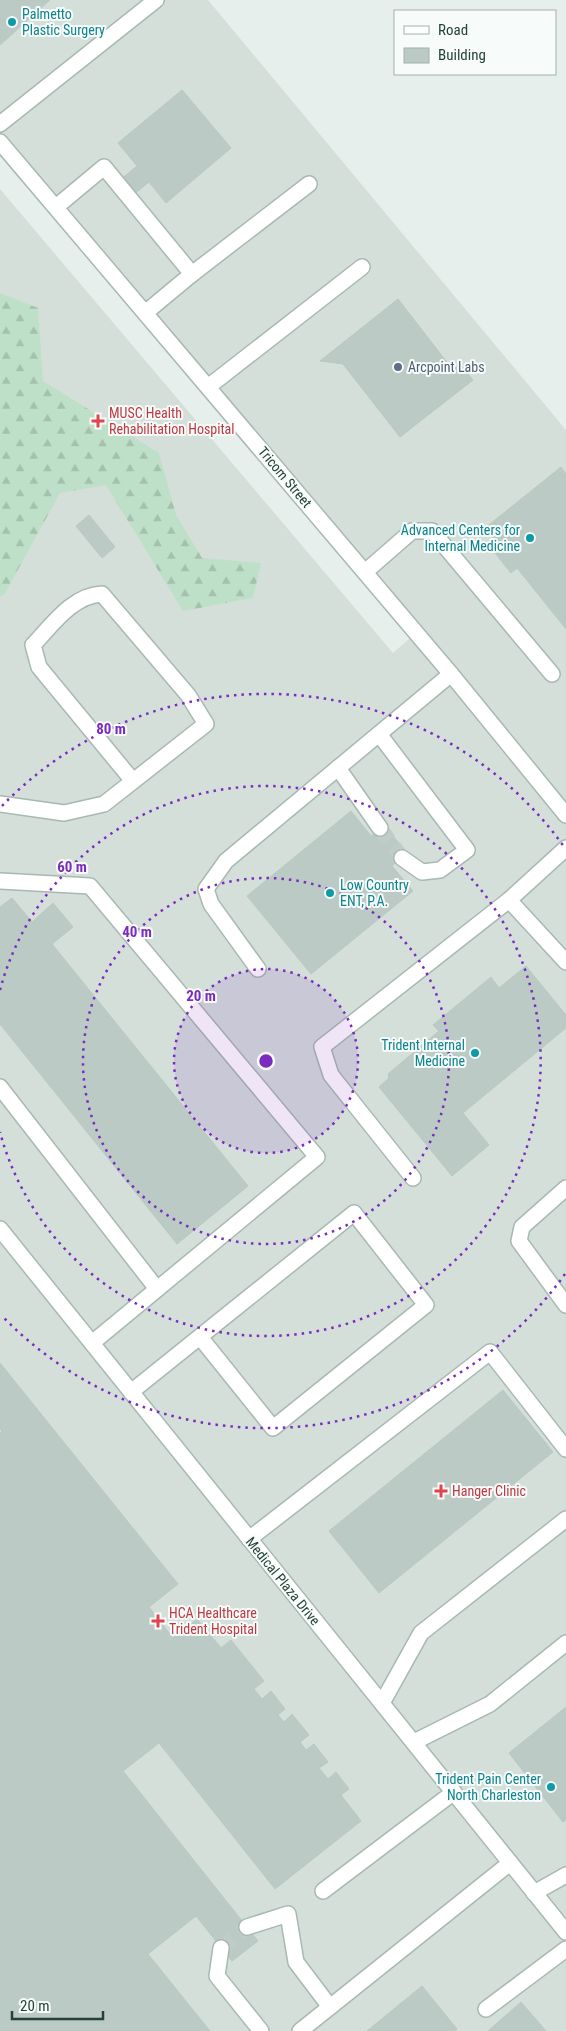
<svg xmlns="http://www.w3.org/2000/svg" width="566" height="2031" font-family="'Roboto Condensed',sans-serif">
<defs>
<pattern id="forest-firs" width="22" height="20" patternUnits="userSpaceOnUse" patternTransform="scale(1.25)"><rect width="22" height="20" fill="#bfe0c8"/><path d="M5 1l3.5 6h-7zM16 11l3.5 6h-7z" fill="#a4c1ad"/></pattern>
</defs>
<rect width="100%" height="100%" fill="#e6efeb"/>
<polygon fill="#d4dfda" points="0,0 208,0 566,430 566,2031 0,2031 0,189 393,653 416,633 0,142"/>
<polygon fill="url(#forest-firs)" points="0,293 38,308 43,381 159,453 176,515 202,558 261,563 253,598 183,611 106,485 60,493 4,595 0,596"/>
<g fill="#bbcac4" stroke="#b8c9c2">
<polygon points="0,0 50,0 0,45"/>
<polygon points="182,90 231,148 166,203 149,182 133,195 120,180 137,166 118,143"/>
<polygon points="398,299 453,370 460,364 473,380 400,437 343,364 320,361"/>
<polygon points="561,467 566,474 566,629 517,568 511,573 495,553 501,549 485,528"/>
<polygon points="89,515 115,547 102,558 76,526"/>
<polygon points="351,811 371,836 384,825 407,853 392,866 413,891 311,974 247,896"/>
<polygon points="12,898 32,922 53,903 73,927 52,944 248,1186 177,1244 0,1024 0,907"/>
<polygon points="526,966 566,1015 566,1028 463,1113 489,1145 452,1176 379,1087 389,1078 388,1074 439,1031 433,1025 491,977 499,988"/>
<polygon points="0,1363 178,1584 149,1607 173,1638 197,1619 221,1648 231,1640 264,1681 254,1689 262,1699 271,1691 285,1709 278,1715 284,1722 292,1714 309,1735 300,1742 306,1750 314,1744 328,1762 319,1768 328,1779 336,1772 349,1789 341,1795 361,1821 275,1889 159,1743 123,1771 258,1941 232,1961 196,1916 148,1954 210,2031 0,2031 0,1433 2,1431 0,1429"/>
<polygon points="503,1390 553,1452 379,1593 329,1531"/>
<polygon points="566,1707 566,1820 563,1822 509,1753"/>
<polygon points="422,1986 457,2029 455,2031 367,2031"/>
<polygon points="521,2002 546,2031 488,2031"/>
</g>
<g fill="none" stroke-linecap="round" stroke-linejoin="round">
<g stroke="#bfccc8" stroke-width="15" stroke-dasharray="15 8" stroke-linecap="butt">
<polyline points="380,828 402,858"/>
<polyline points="221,1948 247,1927"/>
</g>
<g stroke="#a8b8b2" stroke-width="18">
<g id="minor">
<polyline points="0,124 156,0"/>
<polyline points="0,142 451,674 566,815"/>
<polyline points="56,207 104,167 192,274 145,313"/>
<polyline points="192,274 309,184"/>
<polyline points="208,387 362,267"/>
<polyline points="365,572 412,531 432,531 552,674"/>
<polyline points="379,734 467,850 440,870 422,872 402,858"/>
<polyline points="338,768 380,828"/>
<path d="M0,804L64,813L104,804L206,724L188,695L102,594C73,595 52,625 33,645L39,667L133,781"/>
<polyline points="0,881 90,886 317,1157 92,1343"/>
<polyline points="509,900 566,962"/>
<polyline points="258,969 211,904 206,889 226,861 451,674"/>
<polyline points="0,1087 157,1289"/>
<polyline points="413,1178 331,1075 322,1047 509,900 566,848"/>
<polyline points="566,1188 522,1227 519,1241 566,1305"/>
<polyline points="0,1229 566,1932"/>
<polyline points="131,1392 354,1213 426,1305 273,1428 200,1337"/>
<polyline points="249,1539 490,1352 566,1449"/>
<polyline points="382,1703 421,1633 566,1519"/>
<polyline points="414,1742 490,1704 566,1643"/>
<polyline points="323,1891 454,1792"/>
<polyline points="534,1893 566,1875"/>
<polyline points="247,1927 288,1914 296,1962 330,2007"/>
<polyline points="221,1948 217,1976 261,2031"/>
<polyline points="486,2009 566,1949"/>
<polyline points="300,2031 510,1863"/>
</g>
</g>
<use href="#minor" stroke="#fff" stroke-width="15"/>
</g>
<circle cx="266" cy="1061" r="92" fill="#7b2cbf" fill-opacity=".12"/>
<g fill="none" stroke="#7b2cbf" stroke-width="2.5" stroke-dasharray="2.5 5">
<circle cx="266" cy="1061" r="92"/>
<circle cx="266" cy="1061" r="183"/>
<path d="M0 990A275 275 0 1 1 0 1132"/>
<path d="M565 1274A367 367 0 0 1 2 1316M2 806A367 367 0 0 1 565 848"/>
</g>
<g fill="#0f9aa8" stroke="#f7fbf9" stroke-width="2">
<circle cx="12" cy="22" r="5"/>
<circle cx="530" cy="538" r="5"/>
<circle cx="330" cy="893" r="5"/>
<circle cx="475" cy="1053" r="5"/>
<circle cx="551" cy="1787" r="5"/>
</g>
<circle fill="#5c6f8a" stroke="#f7fbf9" stroke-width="2" cx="398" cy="367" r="5"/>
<g fill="#e0444e" stroke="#f7fbf9" stroke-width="2">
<path d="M95.5 413.5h5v5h5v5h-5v5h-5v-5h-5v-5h5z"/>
<path d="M438.5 1483.5h5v5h5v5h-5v5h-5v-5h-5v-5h5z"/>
<path d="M155.5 1613.5h5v5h5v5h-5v5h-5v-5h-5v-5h5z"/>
</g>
<g text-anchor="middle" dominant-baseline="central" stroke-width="4" stroke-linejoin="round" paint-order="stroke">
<g font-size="14" fill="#0d838f" stroke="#f7fbf9" text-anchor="end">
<text x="22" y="14" text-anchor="start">Palmetto<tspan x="22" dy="16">Plastic Surgery</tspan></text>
<text x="520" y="530">Advanced Centers for<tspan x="520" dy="16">Internal Medicine</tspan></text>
<text x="340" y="885" text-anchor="start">Low Country<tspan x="340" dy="16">ENT, P.A.</tspan></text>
<text x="465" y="1045">Trident Internal<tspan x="465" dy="16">Medicine</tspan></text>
<text x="541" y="1779">Trident Pain Center<tspan x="541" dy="16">North Charleston</tspan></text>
</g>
<g font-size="14" fill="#4e5e75" stroke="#f7fbf9" text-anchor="start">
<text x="408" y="367">Arcpoint Labs</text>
</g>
<g font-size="14" fill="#be3a42" stroke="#f7fbf9" text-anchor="start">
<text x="109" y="413">MUSC Health<tspan x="109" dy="16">Rehabilitation Hospital</tspan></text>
<text x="452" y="1491">Hanger Clinic</text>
<text x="169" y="1613">HCA Healthcare<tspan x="169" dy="16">Trident Hospital</tspan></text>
</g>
<g font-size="14" fill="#24423a" stroke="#f7fbf9">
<text transform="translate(285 477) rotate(50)">Tricom Street</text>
<text transform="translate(283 1581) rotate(51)">Medical Plaza Drive</text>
</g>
</g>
<circle cx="266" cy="1061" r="8" fill="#7b2cbf" stroke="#f7fbf9" stroke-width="2.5"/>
<g font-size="15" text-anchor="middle" font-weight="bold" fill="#7b2cbf" stroke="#f7fbf9" stroke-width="4" stroke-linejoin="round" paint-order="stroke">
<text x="111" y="734">80 m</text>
<text x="72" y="872">60 m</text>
<text x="137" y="937">40 m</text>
<text x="201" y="1001">20 m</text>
</g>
<rect x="394" y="10" width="162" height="65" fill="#f7fbf9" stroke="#a3b1ad"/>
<rect x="404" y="26" width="25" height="8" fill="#ffffff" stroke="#a3b1ad"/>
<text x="438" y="35" font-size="15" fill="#24423a">Road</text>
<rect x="404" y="48" width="25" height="15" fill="#bbcac4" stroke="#a3b1ad"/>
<text x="438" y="60" font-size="15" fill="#24423a">Building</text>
<path d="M12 2011v8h91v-8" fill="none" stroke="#24423a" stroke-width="2.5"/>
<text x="20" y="2011" font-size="15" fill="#24423a" stroke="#f7fbf9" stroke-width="4" paint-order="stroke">20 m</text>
</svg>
